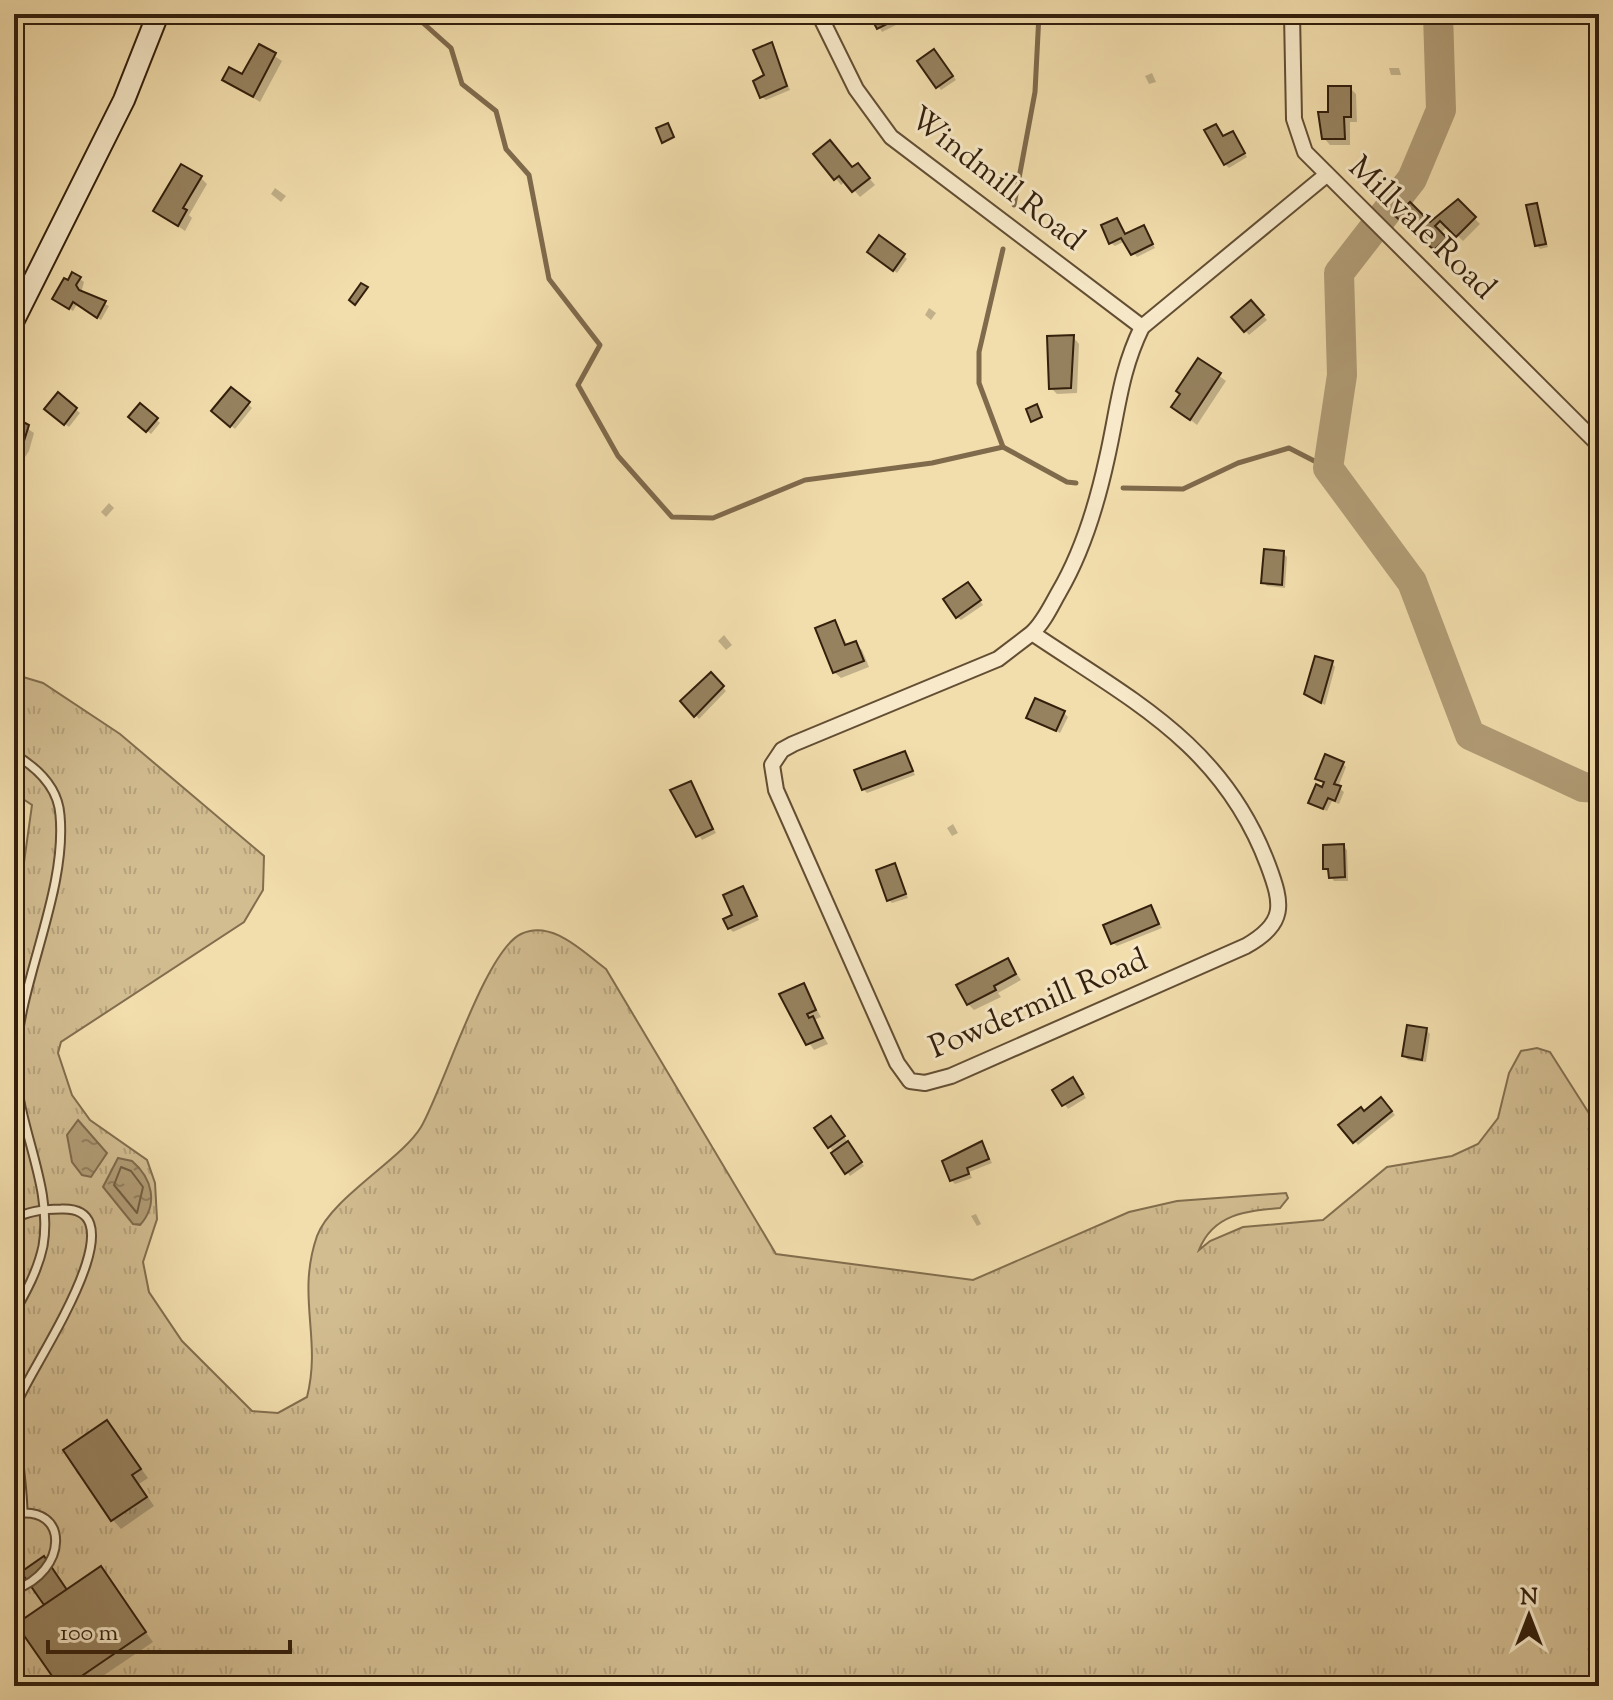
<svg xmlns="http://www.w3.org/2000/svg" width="1613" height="1700" font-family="'Sorts Mill Goudy',serif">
<defs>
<pattern id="grass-tufts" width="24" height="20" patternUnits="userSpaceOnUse" patternTransform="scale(2)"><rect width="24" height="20" fill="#d2bd91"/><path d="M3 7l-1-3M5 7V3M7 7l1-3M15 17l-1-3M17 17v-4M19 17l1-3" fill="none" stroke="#b5a27c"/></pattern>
<pattern id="water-ripples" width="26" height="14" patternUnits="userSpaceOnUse" patternTransform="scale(2)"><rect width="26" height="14" fill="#b19c76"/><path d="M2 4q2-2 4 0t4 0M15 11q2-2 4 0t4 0" fill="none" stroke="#917f5f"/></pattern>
</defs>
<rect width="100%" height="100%" fill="#f2ddac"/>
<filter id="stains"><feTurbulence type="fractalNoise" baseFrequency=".0025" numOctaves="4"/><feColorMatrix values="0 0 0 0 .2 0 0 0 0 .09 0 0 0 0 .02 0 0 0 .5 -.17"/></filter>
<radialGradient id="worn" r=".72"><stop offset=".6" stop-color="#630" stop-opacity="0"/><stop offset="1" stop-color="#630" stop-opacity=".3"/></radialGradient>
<path fill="url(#grass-tufts)" stroke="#826e4e" stroke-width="2" d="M23,677L43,683L120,734L264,856L263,890L244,922L61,1042L58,1053L72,1095L90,1120L147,1160L155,1183L157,1219L143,1262L149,1292L182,1341L252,1411L278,1413L307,1397C322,1338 296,1297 317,1236C331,1198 402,1159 421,1127C444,1087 485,951 521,934C552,919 583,952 606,969L776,1254L973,1280L1129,1212L1177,1201L1286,1193L1288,1198L1280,1208C1246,1211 1213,1214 1199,1250L1210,1241L1243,1227L1323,1220L1387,1167L1452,1156L1478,1144L1498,1118L1509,1073L1521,1051L1537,1048L1550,1052L1599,1129V1686H14V934L32,805L14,793V681Z"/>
<g fill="url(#water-ripples)" stroke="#7f6a4c" stroke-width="2">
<polygon points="78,1120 107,1153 91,1177 82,1175 72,1162 67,1135"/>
<path d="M118,1158L132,1161C152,1178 159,1204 140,1225L133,1224L103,1187Z"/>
</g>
<g fill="#0003">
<polygon points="872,14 903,14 906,20 882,32"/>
<polygon points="771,44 790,90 766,100 762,97"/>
<polygon points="259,46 282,61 260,102 225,80 243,76"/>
<polygon points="938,55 956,80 941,90 938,86"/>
<polygon points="1389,68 1399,68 1401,75 1391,75"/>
<polygon points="1152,73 1156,82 1149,84 1145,76"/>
<polygon points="1350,88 1356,94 1357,122 1350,122 1350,145 1330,145 1324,138 1330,114"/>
<polygon points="1236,137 1247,157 1229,168 1225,164 1224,138"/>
<polygon points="816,154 864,172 875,185 860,197 846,181 841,185"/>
<polygon points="201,178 207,184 189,215 192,218 185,231 156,211"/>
<polygon points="275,188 286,196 281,202 271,194"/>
<polygon points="1458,202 1480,224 1463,241 1448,226 1440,234 1451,245 1442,255 1404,222 1430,225"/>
<polygon points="1536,205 1548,247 1540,249 1537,245"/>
<polygon points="1117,220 1126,236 1144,227 1155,248 1137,257 1125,241 1115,246 1111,243"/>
<polygon points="873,255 903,255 907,259 897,273"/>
<polygon points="80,279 84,282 81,293 109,306 101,320 77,304 73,311 54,299"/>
<polygon points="1251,302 1267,320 1249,335 1233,317"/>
<polygon points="929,308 936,313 931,320 925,315"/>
<polygon points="1073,337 1079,344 1077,393 1057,394 1051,388"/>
<polygon points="1198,360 1226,381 1197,425 1174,407"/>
<polygon points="58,395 80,413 69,427 50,412"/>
<polygon points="248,404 252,408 235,429 218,415"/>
<polygon points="140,405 160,423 151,434 134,420"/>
<polygon points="14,419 34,433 29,451 14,474"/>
<polygon points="109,503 114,508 106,517 101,512"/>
<polygon points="1283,553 1287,557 1285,588 1267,586 1263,582"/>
<polygon points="971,588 983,605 961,620 957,617"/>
<polygon points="835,623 848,646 855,643 862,650 869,667 841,678 834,672"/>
<polygon points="724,635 732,645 726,650 718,641"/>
<polygon points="1332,663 1335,667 1325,705 1306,694"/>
<polygon points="711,675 726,691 699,719 683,701"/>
<polygon points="1064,713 1068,717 1060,733 1029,717"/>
<polygon points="905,753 915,775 867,793 863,789"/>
<polygon points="1343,764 1346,767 1338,787 1344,792 1339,804 1332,801 1327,811 1314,806 1311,802 1326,784 1318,778"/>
<polygon points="690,783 716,833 702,840 673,791"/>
<polygon points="953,824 958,833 952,836 947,828"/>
<polygon points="1343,846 1347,850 1348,881 1334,881 1325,868"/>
<polygon points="894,866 908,898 892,903 889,900"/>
<polygon points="743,888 759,920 733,932 729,928"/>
<polygon points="1151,908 1162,928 1117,946 1113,943"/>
<polygon points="1008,961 1021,980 998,993 1001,997 974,1010 968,1004"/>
<polygon points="803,986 821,1017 814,1020 828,1044 814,1050 792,1018 782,995"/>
<polygon points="1426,1030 1430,1034 1426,1062 1408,1060 1404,1056"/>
<polygon points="1077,1083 1086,1098 1068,1109 1055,1090"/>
<polygon points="1385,1103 1395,1115 1358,1145 1355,1141 1364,1113"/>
<polygon points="834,1122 864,1166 850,1176 817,1128"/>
<polygon points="982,1143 992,1163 969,1172 972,1178 955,1184 951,1180"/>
<polygon points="976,1214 981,1224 977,1226 971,1216"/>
<polygon points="107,1422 148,1478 139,1484 154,1506 121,1529 113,1520"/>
<polygon points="100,1569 153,1642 88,1686 61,1686 47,1605"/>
</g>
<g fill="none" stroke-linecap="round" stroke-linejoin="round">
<polygon stroke="#725e41" stroke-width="2" points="121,1167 131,1171 143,1187 137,1213 114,1185"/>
<g stroke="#7f6a4c" stroke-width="5">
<polyline points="413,14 451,48 462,84 496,111 506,149 529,175 549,279 600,345 578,385 618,456 672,517 713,518 805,480 932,463 1003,447 1067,482 1076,483"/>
<polyline points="1014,205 1035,92 1039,14"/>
<polyline points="1003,249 979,352 979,383 1003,447"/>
<polyline points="1123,488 1183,489 1238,463 1289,448 1328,468"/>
</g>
<polyline stroke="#b19c76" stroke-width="30" points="1438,14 1441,110 1412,179 1339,273 1342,375 1328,468 1412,582 1470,735 1583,787 1599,788"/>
</g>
<g fill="#96825f" stroke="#331f0c" stroke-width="2">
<polygon points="869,14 902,14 903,16 877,29"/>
<polygon points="772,42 787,86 760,98 753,81 764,75 753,50"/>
<polygon points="259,44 276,53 253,97 222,80 229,67 242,74"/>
<polygon points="934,49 953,76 936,88 917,61"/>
<polygon points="1328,86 1351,86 1351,117 1344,117 1345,139 1322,139 1318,112 1328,112"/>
<polygon points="668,123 674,137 662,143 656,128"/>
<polygon points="1216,124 1223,136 1233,131 1245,153 1224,165 1204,130"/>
<polygon points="830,140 852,167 858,163 870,178 852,192 839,176 834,180 813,154"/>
<polygon points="181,164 202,176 183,208 187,210 178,226 153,211"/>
<polygon points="1458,199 1476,217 1456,237 1440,221 1435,226 1447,238 1434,250 1395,216 1410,202 1430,222"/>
<polygon points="1537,203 1546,244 1535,246 1526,205"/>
<polygon points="1117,218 1125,234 1144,225 1153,244 1131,255 1121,238 1109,244 1101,225"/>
<polygon points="879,235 905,254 893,271 867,252"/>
<polygon points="72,272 81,277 76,285 79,290 106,301 97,318 73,302 69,309 52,299 64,278 68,280"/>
<polygon points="361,283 368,287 355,305 349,300"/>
<polygon points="1251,300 1264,315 1244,332 1231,317"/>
<polygon points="1074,335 1071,388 1049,389 1047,336"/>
<polygon points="1198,358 1221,373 1190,420 1171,407 1180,394 1176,391"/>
<polygon points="231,387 250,402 230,427 211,411"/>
<polygon points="58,392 77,408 64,425 44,409"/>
<polygon points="140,403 158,418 146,432 128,417"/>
<polygon points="1037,404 1042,417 1031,422 1026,409"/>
<polygon points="14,417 29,425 23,444 14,459"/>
<polygon points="1264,549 1284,551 1282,585 1261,583"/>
<polygon points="968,582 981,600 956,618 943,599"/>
<polygon points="835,620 845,645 856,641 864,661 833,673 815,628"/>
<polygon points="1315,656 1333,661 1321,703 1304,694"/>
<polygon points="711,672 724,686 694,717 680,701"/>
<polygon points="1035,698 1065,711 1056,731 1026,718"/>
<polygon points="905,751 913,771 862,790 854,770"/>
<polygon points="1325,754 1344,762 1334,784 1341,786 1335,801 1328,798 1323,809 1308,803 1316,784 1322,787 1324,782 1315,779"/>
<polygon points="691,781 713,829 696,837 670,790"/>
<polygon points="1344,844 1345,877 1329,878 1328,869 1323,869 1323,845"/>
<polygon points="895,863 906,894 887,901 876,870"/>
<polygon points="743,886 757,916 728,929 723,919 732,915 723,895"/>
<polygon points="1151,905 1159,924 1111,944 1103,925"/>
<polygon points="1008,958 1016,974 994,986 996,990 967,1005 956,985"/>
<polygon points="804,983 816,1010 807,1014 809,1018 813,1016 823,1038 806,1045 779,994"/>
<polygon points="1407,1025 1427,1028 1422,1060 1402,1056"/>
<polygon points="1073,1077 1083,1094 1062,1106 1052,1090"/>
<polygon points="1381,1097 1392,1111 1353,1143 1338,1125 1361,1107 1364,1111"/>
<polygon points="831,1116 845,1136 828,1148 814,1128"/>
<polygon points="848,1141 862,1162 845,1174 831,1153"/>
<polygon points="982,1141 989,1159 967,1168 969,1174 950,1181 942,1161"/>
<polygon points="107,1420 141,1469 132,1475 147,1497 111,1521 63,1450"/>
<polygon points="44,1556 67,1590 44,1605 21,1572"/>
<polygon points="101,1566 146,1632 67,1686 59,1686 16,1624"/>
</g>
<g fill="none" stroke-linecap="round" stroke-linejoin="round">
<g stroke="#634e34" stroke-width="11">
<g id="lane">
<path d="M14,754C36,767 58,787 60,815C67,890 21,978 16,1054C12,1119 54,1182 43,1246C38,1270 26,1292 14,1313"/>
<path d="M14,1219C28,1211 46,1209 61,1209C148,1205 22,1380 18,1402C12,1433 23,1480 23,1513"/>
<path d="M14,1514C71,1504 68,1572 14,1590"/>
</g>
</g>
<g stroke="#634e34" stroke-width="18">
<g id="street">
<polyline points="819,14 856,89 891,137 1142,327"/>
<polyline points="1292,14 1294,119 1305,152 1599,445"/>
<path d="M1032,633L998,659L793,744L782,750L772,765L776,790L897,1063L910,1081L925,1083L951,1076L1246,946C1286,923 1283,905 1268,865C1223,745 1133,701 1032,633C1044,622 1051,606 1059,592C1083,551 1097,504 1107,458C1118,410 1120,372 1142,327L1325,176"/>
</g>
</g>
<g stroke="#331f0c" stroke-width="24">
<polyline id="secondary" points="14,320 124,100 158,14"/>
</g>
<use href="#lane" stroke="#f7e9c9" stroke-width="7"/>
<use href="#street" stroke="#f7e9c9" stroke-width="14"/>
<use href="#secondary" stroke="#f7e9c9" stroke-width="20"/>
</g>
<g text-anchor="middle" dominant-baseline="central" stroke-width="6" stroke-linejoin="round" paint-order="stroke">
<g font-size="32" fill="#331f0c" stroke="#f7e9c9">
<text transform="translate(996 180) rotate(38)">Windmill Road</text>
<text transform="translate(1421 229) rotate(44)">Millvale Road</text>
<text transform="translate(1039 1005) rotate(-23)">Powdermill Road</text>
</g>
</g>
<rect width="1613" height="1700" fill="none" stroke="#f2ddac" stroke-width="48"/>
<rect x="16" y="16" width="1581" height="1668" fill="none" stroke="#331f0c" stroke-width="4"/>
<rect x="24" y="24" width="1565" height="1652" fill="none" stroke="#331f0c" stroke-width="2"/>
<g transform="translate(1529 1616)" stroke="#f7e9c9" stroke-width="6" paint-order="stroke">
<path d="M0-6L14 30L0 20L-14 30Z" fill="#331f0c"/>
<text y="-12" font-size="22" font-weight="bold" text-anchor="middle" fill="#331f0c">N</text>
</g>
<path d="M48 1640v12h242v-12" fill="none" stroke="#331f0c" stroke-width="4"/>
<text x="60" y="1640" font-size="24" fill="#331f0c" stroke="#f7e9c9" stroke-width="6" paint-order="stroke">100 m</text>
<rect width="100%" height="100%" filter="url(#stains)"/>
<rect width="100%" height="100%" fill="url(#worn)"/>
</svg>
